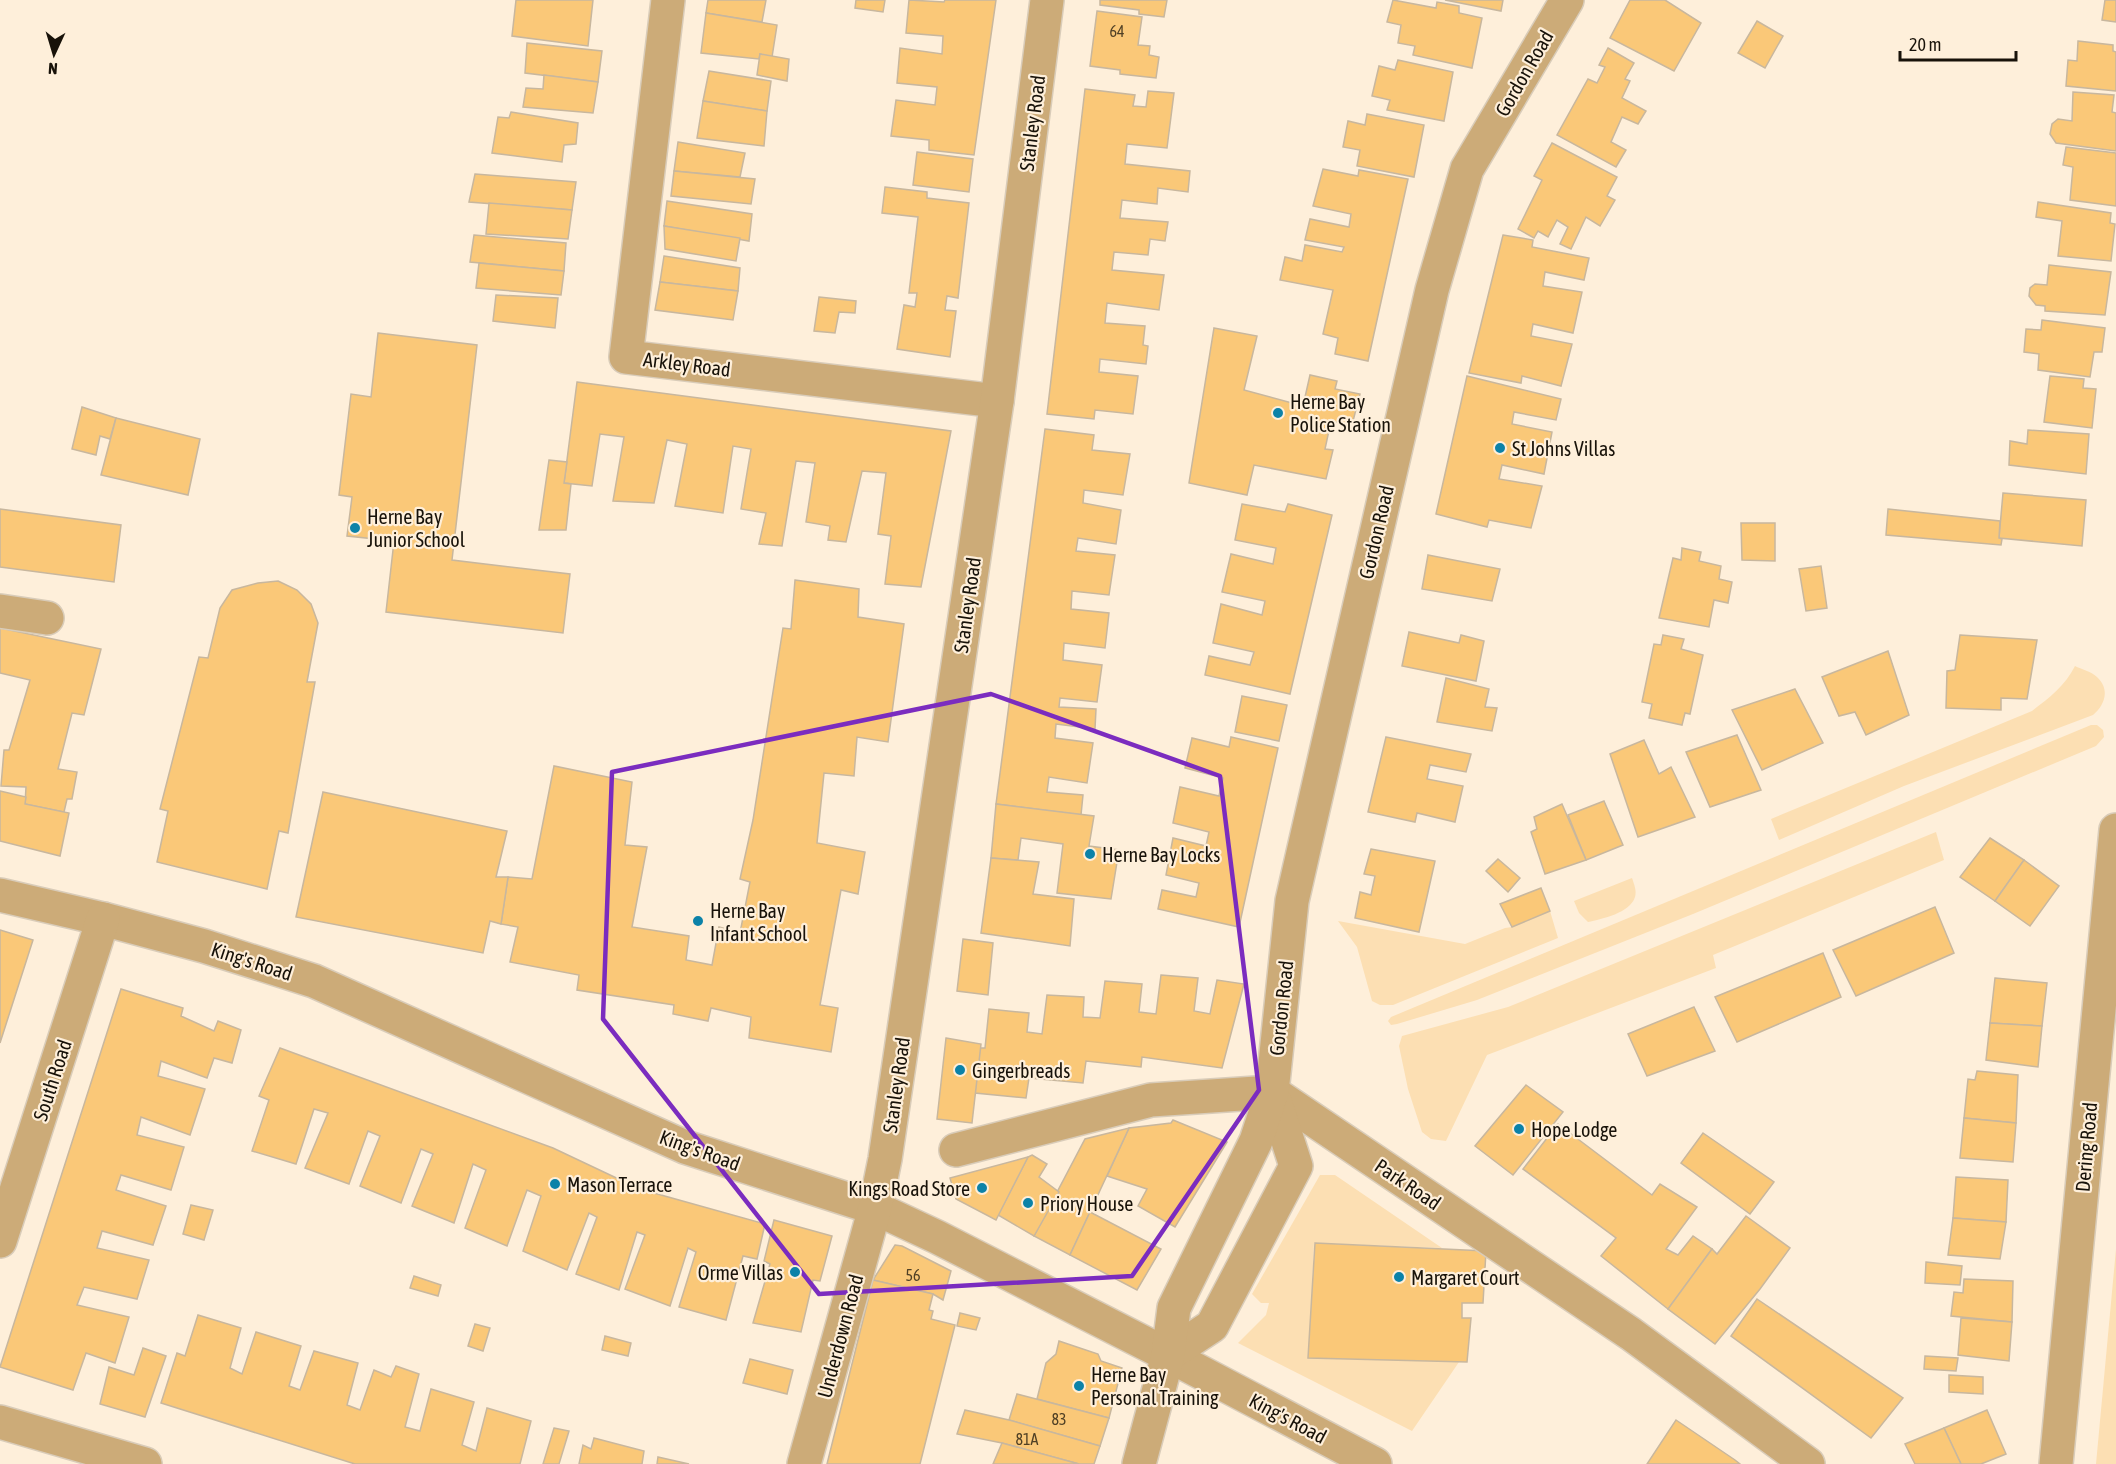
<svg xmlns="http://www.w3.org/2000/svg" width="2116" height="1464" font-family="'Asap Condensed',sans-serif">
<rect width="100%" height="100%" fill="#feefda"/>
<g fill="#fcdfb3">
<path d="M2075,666C2081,669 2092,672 2097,677C2111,690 2104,706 2093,715L1904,786L1779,840L1771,819L2032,711C2050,697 2065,686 2075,666Z"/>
<polygon points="2091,725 2097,725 2103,730 2104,737 2096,746 1693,914 1477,1000 1397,1024 1391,1025 1388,1021 1391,1017"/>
<polygon points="1936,832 1944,860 1713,955 1716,968 1487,1055 1446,1141 1431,1139 1422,1132 1408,1089 1399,1046 1402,1036 1508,1007"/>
<path d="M1632,878C1634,884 1637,891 1635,897C1630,913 1602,919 1588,922L1579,913L1574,901Z"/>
<polygon points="1550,911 1558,938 1393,1005 1380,1005 1372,1001 1357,947 1338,921 1465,944 1505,928 1512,927"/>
<polygon points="1320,1175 1335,1175 1442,1248 1314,1243 1309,1358 1459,1362 1412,1431 1238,1343 1266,1315 1269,1303 1261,1303 1252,1294"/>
<polygon points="2116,1249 2116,1464 2096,1464"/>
</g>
<g fill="#fac878" stroke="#c8b79e" stroke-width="1.5">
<polygon points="516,0 593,0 588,46 512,36"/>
<polygon points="708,0 766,0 762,22 706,13"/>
<polygon points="856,0 885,0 883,12 855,8"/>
<polygon points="909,0 944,2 945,0 996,0 974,155 929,150 929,140 891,136 896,100 935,105 937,87 897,83 900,48 942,54 943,36 906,33"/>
<polygon points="1100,0 1167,0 1164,17 1139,14 1139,10 1100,5"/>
<polygon points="1393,0 1436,8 1437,2 1459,6 1459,13 1482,18 1472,68 1413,55 1415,46 1398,43 1401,25 1387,22"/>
<polygon points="1445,0 1503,0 1501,11"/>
<polygon points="1630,0 1665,0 1701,23 1674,71 1610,38"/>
<polygon points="2105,0 2116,0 2116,22 2102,20"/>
<polygon points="1097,11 1142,17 1138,45 1150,46 1149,55 1159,57 1156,78 1120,74 1120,70 1090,66"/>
<polygon points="706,13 777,25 772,57 760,54 759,59 701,53"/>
<polygon points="1757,21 1783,36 1765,68 1738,53"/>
<polygon points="2078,41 2113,45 2113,51 2116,52 2116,91 2066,86 2068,60 2077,61"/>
<polygon points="527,43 602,51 598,82 525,73"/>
<polygon points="1608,48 1634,63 1625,79 1630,81 1622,98 1646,111 1638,124 1622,117 1611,142 1626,150 1616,167 1557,135 1588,79 1597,83 1605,67 1599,65"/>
<polygon points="760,54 789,59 787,81 757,75"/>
<polygon points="1398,60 1453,72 1444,121 1387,110 1390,100 1372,96 1379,66 1395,70"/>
<polygon points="709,71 771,81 767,111 703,101"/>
<polygon points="544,75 598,82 593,113 523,107 526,88 543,89"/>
<polygon points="1085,89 1135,95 1133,106 1146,107 1148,91 1174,93 1167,148 1127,144 1125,164 1190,171 1188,192 1158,188 1157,204 1122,200 1120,218 1168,222 1165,241 1150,239 1148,255 1114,252 1112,270 1164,275 1159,310 1107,303 1105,323 1145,326 1143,345 1148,346 1146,364 1100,359 1099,372 1138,376 1133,414 1095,410 1094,419 1047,414"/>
<polygon points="2073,92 2114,95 2112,112 2116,113 2116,151 2056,143 2050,134 2052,124 2058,119 2072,121"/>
<polygon points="703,101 767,111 764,146 697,138"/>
<polygon points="511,112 578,123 576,144 564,145 562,162 492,153 498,117 509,118"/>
<polygon points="1367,114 1424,125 1414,177 1357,166 1360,150 1343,147 1348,121 1365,125"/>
<polygon points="678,142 745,153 740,177 674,171"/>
<polygon points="1552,143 1617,177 1607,196 1615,200 1600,226 1586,217 1571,249 1560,244 1568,227 1557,220 1548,237 1538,231 1534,238 1518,229 1542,180 1534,176"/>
<polygon points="2066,147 2116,153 2116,206 2070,200 2073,167 2063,165"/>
<polygon points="917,152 973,159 969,192 913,185"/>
<polygon points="1323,169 1358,176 1359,170 1408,179 1368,361 1335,354 1338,338 1323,334 1333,290 1280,280 1285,257 1302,261 1305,245 1342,252 1344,247 1305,240 1310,219 1349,227 1351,214 1313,206"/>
<polygon points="674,171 755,179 751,204 671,196"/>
<polygon points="475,174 576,182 572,210 469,202"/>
<polygon points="885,187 927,192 927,198 969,203 958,298 947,296 945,310 956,311 950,357 897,349 904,305 915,307 917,293 909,293 918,217 882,213"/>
<polygon points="667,201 752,214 749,241 664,226"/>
<polygon points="2038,202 2111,213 2110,223 2115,224 2111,261 2058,256 2062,221 2036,217"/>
<polygon points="489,203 572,210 568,239 486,234"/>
<polygon points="664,226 740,238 736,261 665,249"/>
<polygon points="474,235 566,243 564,271 470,262"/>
<polygon points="1503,235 1533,240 1532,247 1589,258 1584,280 1545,272 1543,286 1582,292 1573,333 1533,324 1531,336 1572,344 1561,386 1522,376 1521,383 1469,373"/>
<polygon points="664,256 740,268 738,291 660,282"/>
<polygon points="479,263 564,271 561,295 476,288"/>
<polygon points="2049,265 2111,272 2105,315 2045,311 2045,306 2036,305 2029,296 2030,288 2035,284 2047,285"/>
<polygon points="660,282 738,291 733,320 655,310"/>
<polygon points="496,295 558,298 555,328 493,321"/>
<polygon points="819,297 856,301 855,313 839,312 835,333 814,331"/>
<polygon points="2042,320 2105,328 2102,352 2094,352 2090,377 2038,370 2039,354 2024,352 2026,329 2041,330"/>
<polygon points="1214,328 1257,336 1244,390 1303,406 1310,375 1337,381 1335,389 1360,394 1352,425 1331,421 1325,449 1333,450 1326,479 1254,465 1247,495 1189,483"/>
<polygon points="378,333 477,345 452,560 570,574 563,633 386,612 394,541 347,536 352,497 339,495 351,394 371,397"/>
<polygon points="1467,376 1561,399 1556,420 1514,412 1512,424 1552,432 1544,474 1502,465 1499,479 1542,486 1531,528 1489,520 1487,527 1436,514"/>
<polygon points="2050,376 2084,379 2083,388 2096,389 2092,428 2044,422"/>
<polygon points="577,382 951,431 921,587 885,584 891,536 878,534 886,473 862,471 846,542 828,540 830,526 806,522 815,463 796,461 782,546 759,544 766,513 741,509 751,449 733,446 723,513 675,506 687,444 667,440 654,503 613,501 624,437 600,434 592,486 564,483"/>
<polygon points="82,407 116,418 110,439 100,436 96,455 72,449"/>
<polygon points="116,418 200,439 188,495 101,475"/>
<polygon points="1045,429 1094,435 1092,450 1130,454 1123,495 1084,490 1083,503 1121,510 1116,544 1078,538 1076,551 1115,555 1109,595 1072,591 1071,609 1109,613 1105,648 1064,643 1063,660 1102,665 1097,702 1060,698 1059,707 1096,709 1095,729 1056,724 1055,738 1093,743 1087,783 1049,777 1047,792 1083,795 1081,815 996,804"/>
<polygon points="2028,430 2089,434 2086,474 2009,465 2010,441 2027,444"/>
<polygon points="549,460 567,462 564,483 571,484 566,530 539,530"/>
<polygon points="2003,493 2086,500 2082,546 1999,538"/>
<polygon points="1242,504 1285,512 1288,504 1332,515 1290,694 1205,675 1209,656 1250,665 1254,652 1213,643 1221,604 1262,615 1265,601 1222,592 1231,554 1273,564 1276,548 1235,540"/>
<polygon points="0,509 121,525 114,582 0,567"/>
<polygon points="1888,509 2000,521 1999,538 2002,539 2001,545 1886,535"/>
<polygon points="1741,523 1775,523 1775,561 1742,560"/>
<polygon points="1682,548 1701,552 1699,561 1721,566 1719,579 1732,582 1728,603 1714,600 1709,627 1659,618 1673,558 1681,560"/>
<polygon points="1428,555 1500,569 1492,601 1422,589"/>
<polygon points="1821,566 1827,608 1806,611 1799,569"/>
<polygon points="795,580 859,589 858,617 904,624 888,742 857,737 854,776 824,773 817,843 865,852 858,894 841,890 820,1005 838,1008 831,1052 749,1038 751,1017 711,1008 708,1021 673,1014 674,1005 577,990 579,975 510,962 518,927 501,924 508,877 532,879 554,766 632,782 625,845 647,847 632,927 689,936 686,960 712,965 719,927 740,933 750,882 740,879 753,820 783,628 791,629"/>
<polygon points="278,581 297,590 311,604 318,623 307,682 315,682 288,833 279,831 267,889 157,862 168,811 160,809 199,657 208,658 220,608 232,590 258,583"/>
<polygon points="0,628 101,649 84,715 72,713 58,769 77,772 72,799 67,799 64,812 25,804 26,787 1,786 4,750 9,750 30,680 0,673"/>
<polygon points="1409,632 1459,643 1461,635 1484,641 1476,681 1402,666"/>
<polygon points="1663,635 1684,639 1681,649 1703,655 1690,714 1685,713 1682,725 1649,718 1652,704 1642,702 1654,644 1661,645"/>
<polygon points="1960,635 2037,640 2027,699 2001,698 2001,710 1946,708 1947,671 1955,670"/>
<polygon points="1888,651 1909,715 1866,735 1855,712 1839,716 1822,677"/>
<polygon points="1446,678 1489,689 1485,707 1497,708 1492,731 1437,722"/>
<polygon points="1795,689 1823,743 1762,770 1732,710"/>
<polygon points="1242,696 1287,705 1279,741 1235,732"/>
<polygon points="1737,735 1761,790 1710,807 1686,752"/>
<polygon points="1231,737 1278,748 1239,927 1158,909 1162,890 1196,897 1199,883 1166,875 1173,838 1206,846 1209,832 1173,823 1180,787 1219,796 1223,778 1185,768 1192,738 1229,747"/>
<polygon points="1386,737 1471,754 1466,772 1430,765 1427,779 1463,786 1455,822 1417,813 1415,822 1368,812"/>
<polygon points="1644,740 1659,774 1671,767 1695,817 1638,837 1610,754"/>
<polygon points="0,791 26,797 25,804 69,813 60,856 0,841"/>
<polygon points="323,792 507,831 496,877 508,877 501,924 490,921 483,953 296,917"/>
<polygon points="1604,801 1623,845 1586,860 1568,815"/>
<polygon points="996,804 1094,816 1089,846 1119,850 1111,899 1057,893 1063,844 1021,838 1018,860 991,858"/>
<polygon points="1562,804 1586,860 1545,874 1531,832 1537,829 1534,817"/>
<polygon points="1990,838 2024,860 1995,901 1960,877"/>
<polygon points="1371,849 1435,861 1419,932 1355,918 1360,892 1371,895 1375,876 1364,874"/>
<polygon points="991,858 1039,862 1033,894 1074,899 1070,946 981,933"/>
<polygon points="1498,859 1520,878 1508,892 1486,871"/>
<polygon points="2024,860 2059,886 2030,926 1995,901"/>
<polygon points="1541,888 1550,911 1512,927 1500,904"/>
<polygon points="1935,907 1954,953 1856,996 1833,950"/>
<polygon points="0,930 33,940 0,1043"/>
<polygon points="963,939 993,943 988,995 957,991"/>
<polygon points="1823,953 1841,997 1737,1042 1715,997"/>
<polygon points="1161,975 1198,978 1194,1011 1210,1014 1217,980 1244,984 1222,1068 1142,1057 1141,1067 1086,1061 1083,1083 1029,1078 1026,1098 975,1093 980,1048 985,1048 989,1009 1029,1013 1027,1032 1042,1034 1047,995 1084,997 1083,1017 1100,1018 1105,981 1142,984 1139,1012 1156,1014"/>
<polygon points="1995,978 2047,983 2042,1026 1990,1023"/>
<polygon points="121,989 183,1008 181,1016 214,1031 218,1021 241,1030 232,1063 214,1058 207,1078 161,1061 158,1076 205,1089 190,1135 141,1117 137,1135 184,1147 171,1190 121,1175 116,1190 166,1206 153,1245 102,1231 97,1248 149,1260 137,1299 84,1287 77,1305 129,1317 115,1363 86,1353 73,1390 0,1367"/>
<polygon points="1694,1007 1715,1051 1647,1076 1628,1034"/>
<polygon points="1990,1023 2042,1026 2038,1067 1986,1060"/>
<polygon points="946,1038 981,1044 972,1123 937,1119"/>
<polygon points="280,1048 553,1148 627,1183 654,1193 765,1224 757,1259 743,1256 726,1320 679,1307 696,1252 688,1248 670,1306 625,1289 645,1235 637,1232 619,1290 576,1274 597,1217 589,1213 567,1270 523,1251 541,1196 527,1190 507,1246 465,1228 486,1170 473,1164 454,1223 412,1206 433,1154 421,1149 401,1203 360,1186 380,1136 368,1131 349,1184 305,1168 328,1113 314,1109 296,1164 252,1151 269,1100 259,1096"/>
<polygon points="1977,1071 2018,1075 2016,1123 1964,1118 1968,1079 1975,1080"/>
<polygon points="1526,1085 1563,1112 1513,1175 1475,1146"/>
<polygon points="1964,1118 2016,1123 2013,1162 1960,1158"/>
<polygon points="1173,1120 1227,1142 1175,1227 1138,1206 1147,1189 1107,1176 1129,1128 1171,1123"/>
<polygon points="1558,1124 1652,1195 1660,1184 1697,1207 1666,1249 1678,1255 1693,1236 1712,1249 1668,1309 1601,1256 1616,1238 1523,1169"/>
<polygon points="1129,1128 1070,1255 1034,1236 1085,1139"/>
<polygon points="1703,1133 1774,1182 1750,1214 1681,1163"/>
<polygon points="1032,1155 1047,1164 1039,1177 1059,1192 1034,1236 998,1215 1028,1157"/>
<polygon points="1028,1157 996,1220 956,1199 950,1178"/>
<polygon points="1956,1177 2008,1180 2006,1222 1953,1218"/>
<polygon points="191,1205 213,1210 204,1240 183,1234"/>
<polygon points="1090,1212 1161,1249 1137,1290 1070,1255"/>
<polygon points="1746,1216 1790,1248 1760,1289 1715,1344 1668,1309 1712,1249 1717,1254"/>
<polygon points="1953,1218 2006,1222 2000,1259 1948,1255"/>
<polygon points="774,1220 832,1236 820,1281 813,1280 801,1332 753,1323 770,1264 764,1261"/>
<polygon points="1315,1243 1486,1251 1483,1303 1462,1303 1462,1318 1471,1318 1467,1362 1308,1358"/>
<polygon points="895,1245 902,1246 951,1271 943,1300 933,1294 873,1280"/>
<polygon points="1926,1262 1962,1266 1960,1285 1925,1283"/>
<polygon points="414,1276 441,1285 438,1296 410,1288"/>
<polygon points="1964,1279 2013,1281 2012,1322 1951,1316 1954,1292 1963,1293"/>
<polygon points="873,1280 933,1294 929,1310 933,1311 931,1319 955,1325 920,1464 827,1464"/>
<polygon points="1757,1299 1903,1398 1871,1438 1731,1336"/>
<polygon points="960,1313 980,1318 976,1330 957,1326"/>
<polygon points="198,1315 241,1328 230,1368 242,1374 256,1332 301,1346 289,1386 300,1390 314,1351 358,1363 347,1405 360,1410 374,1370 391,1377 396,1366 419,1374 405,1427 420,1431 431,1389 474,1402 462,1445 476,1451 487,1408 531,1421 520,1464 355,1464 161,1403 177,1353 185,1356"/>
<polygon points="1961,1318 2012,1322 2009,1361 1958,1355"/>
<polygon points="475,1324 490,1328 483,1351 468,1346"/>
<polygon points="605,1336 631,1343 628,1356 602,1350"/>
<polygon points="1059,1341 1098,1354 1101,1361 1122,1368 1109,1418 1037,1399 1046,1363 1056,1354"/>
<polygon points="143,1348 166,1356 145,1417 100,1404 109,1367 134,1375"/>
<polygon points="1925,1356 1958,1358 1956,1371 1924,1369"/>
<polygon points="750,1359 793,1370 787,1394 743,1383"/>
<polygon points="1949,1375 1983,1377 1983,1394 1949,1392"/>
<polygon points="1017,1394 1109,1418 1100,1446 1009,1420"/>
<polygon points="965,1410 1009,1420 1100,1446 1094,1464 1079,1464 1002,1443 957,1434"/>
<polygon points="1987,1410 2006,1454 1981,1464 1961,1464 1944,1428"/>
<polygon points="1676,1420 1735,1460 1740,1464 1647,1464"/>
<polygon points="554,1428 569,1431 559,1464 543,1464"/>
<polygon points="1944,1428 1961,1464 1915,1464 1905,1444"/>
<polygon points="594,1438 644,1451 642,1464 579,1464 583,1445 591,1449"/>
<polygon points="1002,1443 1079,1464 993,1464"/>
<polygon points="658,1457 689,1464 657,1464"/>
</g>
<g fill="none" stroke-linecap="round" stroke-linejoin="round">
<g stroke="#d9ccb9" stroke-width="36">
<g id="minor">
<polyline points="668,0 626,357 997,401"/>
<polyline points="0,611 47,618"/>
<polyline points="0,895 103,919 204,946 314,981 685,1147 875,1208 937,1237 1168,1355 1375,1464"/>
<polyline points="956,1150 1151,1100 1272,1092 1631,1334 1808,1464"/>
<polyline points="0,1241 103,919"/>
<polyline points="1168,1355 1212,1326 1296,1166 1272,1092"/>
<polyline points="0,1422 145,1464"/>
<polyline points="804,1464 875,1208 885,1159 997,401 1047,0"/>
<polyline points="1139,1464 1168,1355 1174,1308 1256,1141 1272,1092 1292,901 1432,290 1467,169 1567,0"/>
<polyline points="2056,1464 2116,830"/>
</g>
</g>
<use href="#minor" stroke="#ccab78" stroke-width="33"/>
</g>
<path fill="none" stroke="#7b2cbf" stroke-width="4.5" stroke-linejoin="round" d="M991,694L1220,776L1259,1090L1132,1276L819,1294L603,1019L612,772Z"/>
<g fill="#0c82a8" stroke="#feefda" stroke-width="2">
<circle cx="1278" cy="413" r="6"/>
<circle cx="1500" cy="448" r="6"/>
<circle cx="355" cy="528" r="6"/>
<circle cx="1090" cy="854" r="6"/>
<circle cx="698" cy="921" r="6"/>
<circle cx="960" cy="1070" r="6"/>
<circle cx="1519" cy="1129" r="6"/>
<circle cx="555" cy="1184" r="6"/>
<circle cx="982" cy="1188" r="6"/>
<circle cx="1028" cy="1203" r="6"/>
<circle cx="795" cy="1272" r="6"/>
<circle cx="1399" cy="1277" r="6"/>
<circle cx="1079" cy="1386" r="6"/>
</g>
<g text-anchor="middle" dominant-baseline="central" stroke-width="4.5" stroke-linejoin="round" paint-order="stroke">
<g font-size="16" fill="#504025">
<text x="1117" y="31">64</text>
<text x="913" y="1275">56</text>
<text x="1059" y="1419">83</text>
<text x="1027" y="1439">81A</text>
</g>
<g font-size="20" fill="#181209" stroke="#feefda">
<text transform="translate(1524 73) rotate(-60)">Gordon Road</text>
<text transform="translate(1032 123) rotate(-83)">Stanley Road</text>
<text transform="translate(687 364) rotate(7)">Arkley Road</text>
<text transform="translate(1376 532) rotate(-77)">Gordon Road</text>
<text transform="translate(967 605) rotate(-82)">Stanley Road</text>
<text transform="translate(252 961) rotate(18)">King's Road</text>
<text transform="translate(1281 1008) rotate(-84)">Gordon Road</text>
<text transform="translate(52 1080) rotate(-72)">South Road</text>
<text transform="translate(896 1085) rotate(-82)">Stanley Road</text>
<text transform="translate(2086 1147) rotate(-85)">Dering Road</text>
<text transform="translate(700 1150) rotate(20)">King's Road</text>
<text transform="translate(1408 1184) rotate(34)">Park Road</text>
<text transform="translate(840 1336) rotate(-75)">Underdown Road</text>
<text transform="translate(1288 1418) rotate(28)">King's Road</text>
</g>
<g font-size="20" fill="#181209" stroke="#feefda" text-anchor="start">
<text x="1290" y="401">Herne Bay<tspan x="1290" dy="23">Police Station</tspan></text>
<text x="1512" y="448">St Johns Villas</text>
<text x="367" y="516">Herne Bay<tspan x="367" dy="23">Junior School</tspan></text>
<text x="1102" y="854">Herne Bay Locks</text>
<text x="710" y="910">Herne Bay<tspan x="710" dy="23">Infant School</tspan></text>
<text x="972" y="1070">Gingerbreads</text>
<text x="1531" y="1129">Hope Lodge</text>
<text x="567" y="1184">Mason Terrace</text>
<text x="970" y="1188" text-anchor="end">Kings Road Store</text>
<text x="1040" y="1203">Priory House</text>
<text x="783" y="1272" text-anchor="end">Orme Villas</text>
<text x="1411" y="1277">Margaret Court</text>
<text x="1091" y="1374">Herne Bay<tspan x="1091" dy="23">Personal Training</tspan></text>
</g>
</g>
<g transform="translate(54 54) rotate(184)" stroke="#feefda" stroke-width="4.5" paint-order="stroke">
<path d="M0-4.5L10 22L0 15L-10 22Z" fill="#181209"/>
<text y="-9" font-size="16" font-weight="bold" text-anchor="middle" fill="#181209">N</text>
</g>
<path d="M1900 51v9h116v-9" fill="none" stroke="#181209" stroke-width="3"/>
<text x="1909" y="51" font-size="18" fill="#181209" stroke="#feefda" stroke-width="4.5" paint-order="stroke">20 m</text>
</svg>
